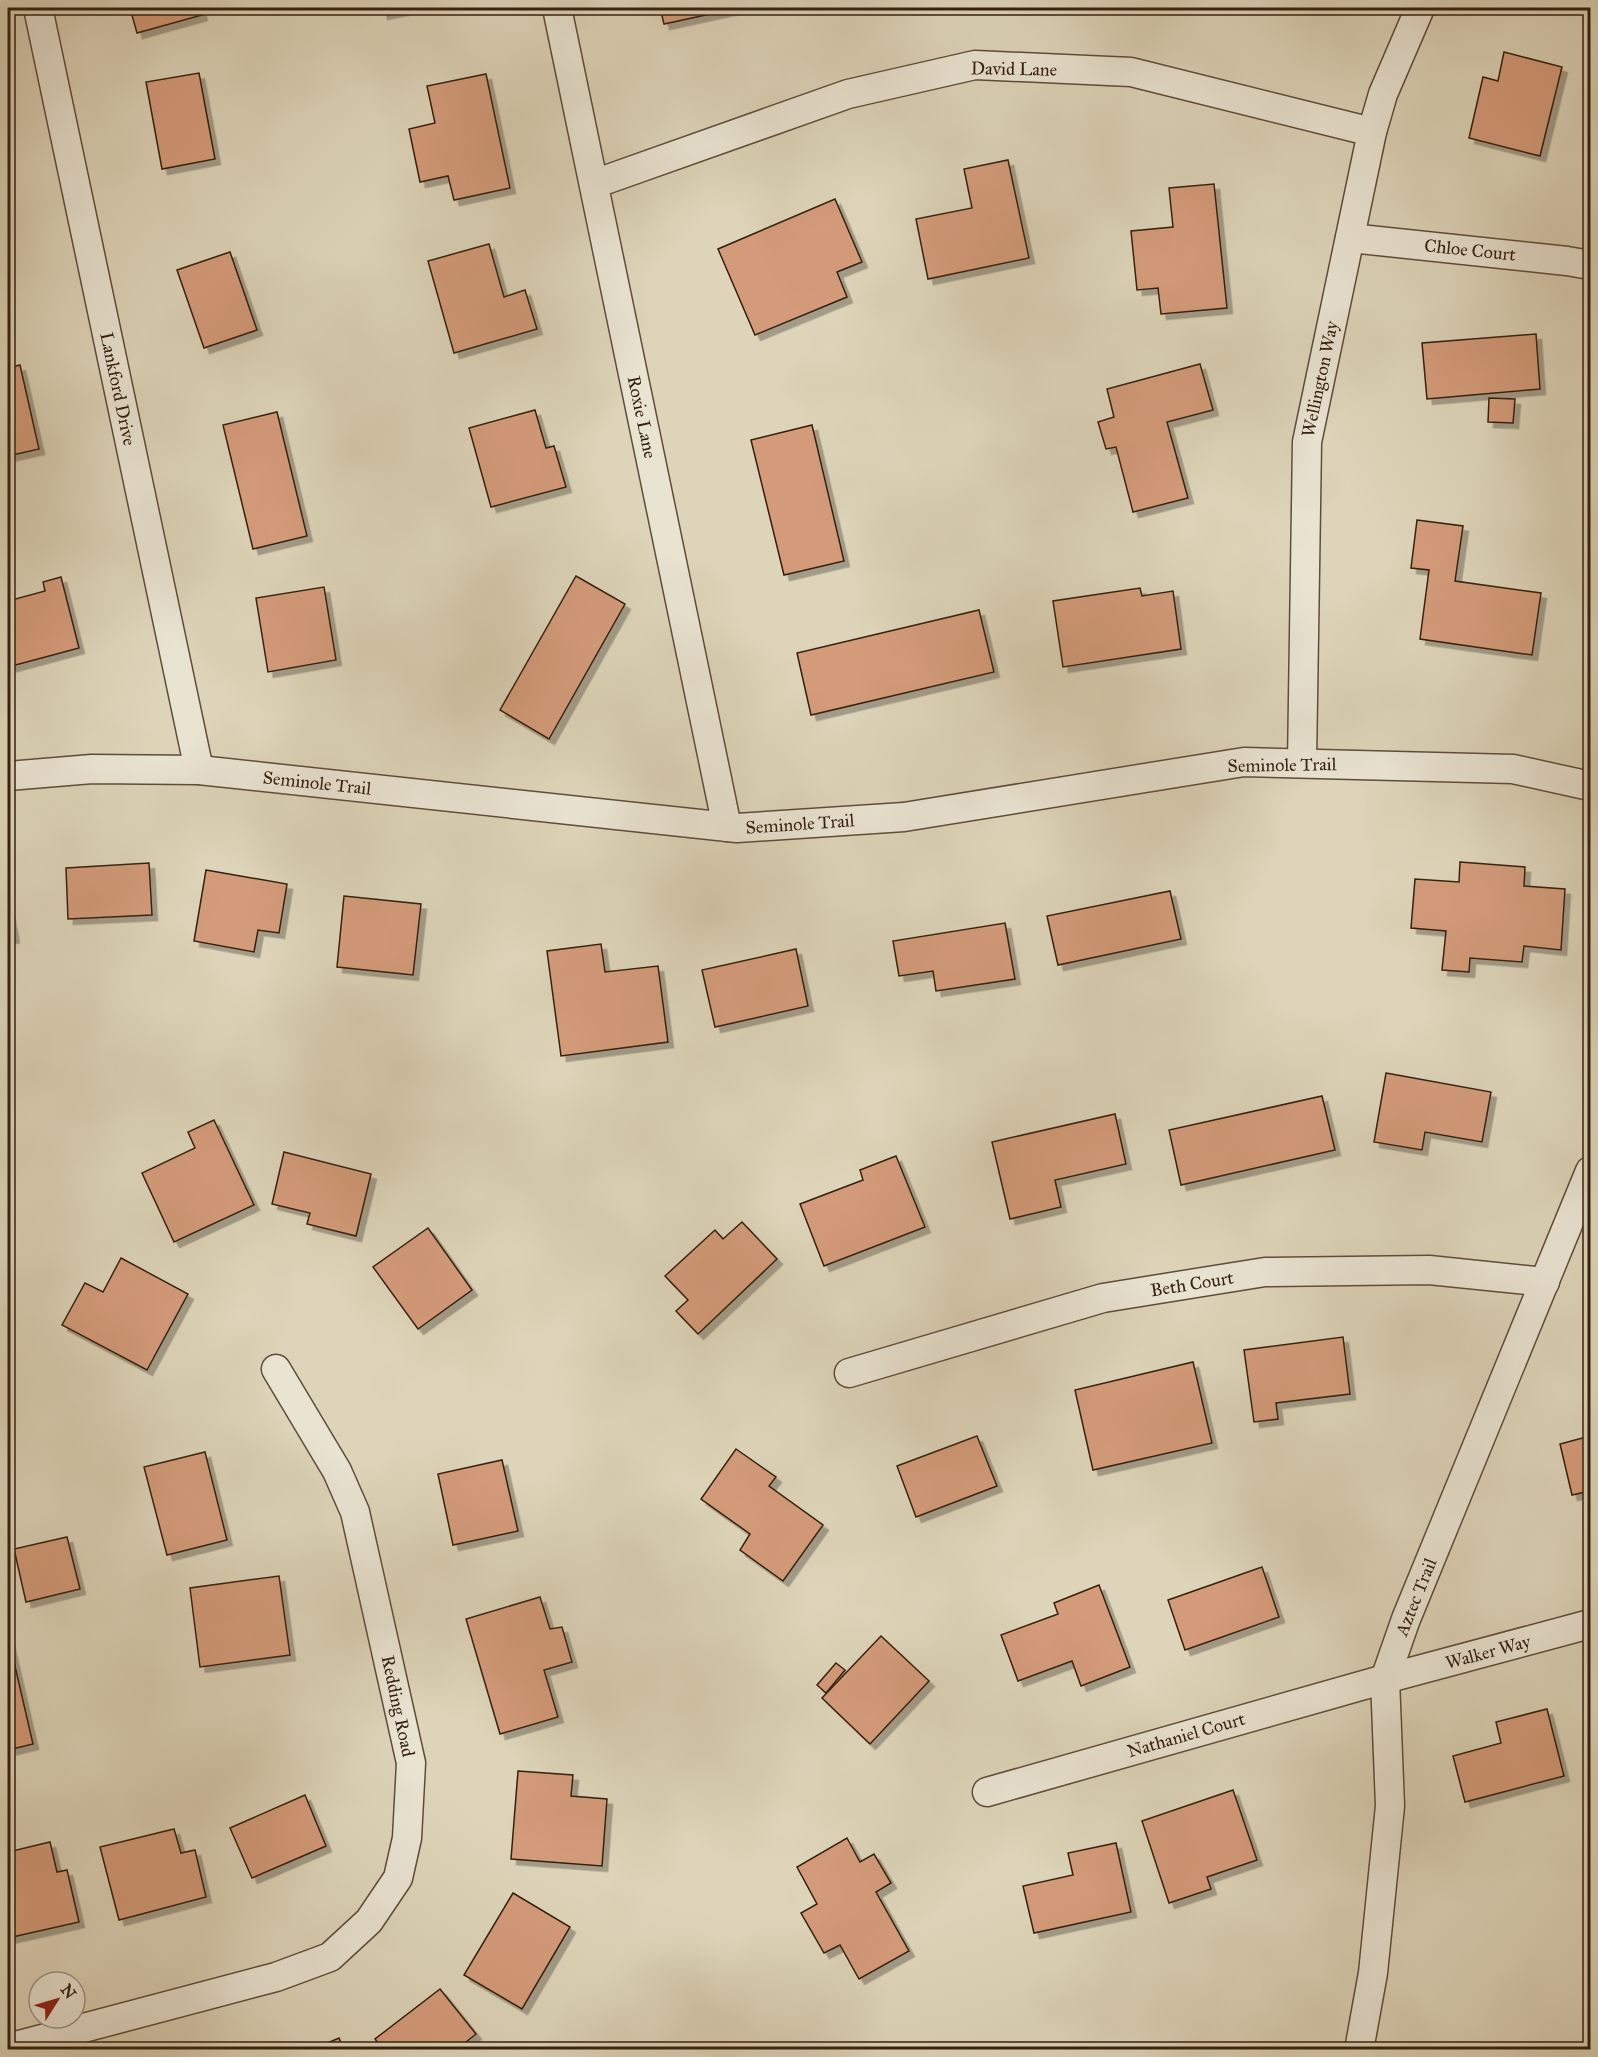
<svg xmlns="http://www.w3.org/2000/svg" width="1598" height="2057" font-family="'IM FELL Great Primer',serif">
<defs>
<filter id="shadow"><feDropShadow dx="5.5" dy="5.5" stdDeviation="0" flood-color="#0004"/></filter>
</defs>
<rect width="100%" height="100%" fill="#ddd4b9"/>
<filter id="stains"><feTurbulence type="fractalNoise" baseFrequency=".00333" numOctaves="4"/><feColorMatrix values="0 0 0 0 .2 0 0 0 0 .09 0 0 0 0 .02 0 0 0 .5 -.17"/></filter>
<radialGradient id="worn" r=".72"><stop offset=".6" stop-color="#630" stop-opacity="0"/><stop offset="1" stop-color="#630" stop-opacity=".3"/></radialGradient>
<g fill="#d49b7a" stroke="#35200f" stroke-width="1.5" filter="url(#shadow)">
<polygon points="130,8 200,8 202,15 137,33"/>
<polygon points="381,8 411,8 382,14"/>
<polygon points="660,8 738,8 664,24"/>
<polygon points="1504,52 1562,67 1540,156 1469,138 1483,77 1498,81"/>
<polygon points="199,73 215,159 162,169 146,82"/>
<polygon points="486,74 510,188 454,200 448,176 420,182 409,129 435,123 427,86"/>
<polygon points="1008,160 1029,258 928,279 916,219 972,208 964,169"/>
<polygon points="1214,184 1227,308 1161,314 1158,288 1137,290 1131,231 1173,227 1169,188"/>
<polygon points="835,199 862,262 837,272 847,297 755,335 718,249"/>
<polygon points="489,244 504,297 525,290 537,329 454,353 428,261"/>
<polygon points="230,252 257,330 204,348 177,270"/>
<polygon points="1536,334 1540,389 1427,399 1422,343"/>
<polygon points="1200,364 1213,410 1167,422 1188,498 1133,512 1116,447 1106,449 1098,422 1114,417 1107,389"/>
<polygon points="20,365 39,449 8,456 8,368"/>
<polygon points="1489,398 1515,399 1513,423 1488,422"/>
<polygon points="535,410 546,448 554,446 566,487 491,507 469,428"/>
<polygon points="277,412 307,536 253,549 223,425"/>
<polygon points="812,425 844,561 784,575 751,440"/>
<polygon points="1417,520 1463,526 1455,581 1541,593 1532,655 1420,639 1429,570 1411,568"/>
<polygon points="576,576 625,604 549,739 500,710"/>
<polygon points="61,577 79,648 8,667 8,601 45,591 43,582"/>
<polygon points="324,587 336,660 268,672 256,598"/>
<polygon points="1140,588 1142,596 1173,591 1181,649 1063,667 1053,601"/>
<polygon points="979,610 994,672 811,715 797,653"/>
<polygon points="1460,862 1525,867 1524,886 1565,889 1561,950 1524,946 1522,962 1470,958 1469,972 1442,970 1446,931 1411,928 1415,879 1459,882"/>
<polygon points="149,863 152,915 68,919 66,868"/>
<polygon points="206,870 287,884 279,933 258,930 254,952 194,941"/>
<polygon points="1170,891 1181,939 1058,965 1047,916"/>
<polygon points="344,896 421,904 413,975 337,967"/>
<polygon points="8,907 14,937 8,939"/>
<polygon points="1005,923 1015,979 936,991 933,971 899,976 893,941"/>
<polygon points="601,944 605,972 658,966 668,1042 561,1056 547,951"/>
<polygon points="796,949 808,1006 715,1027 702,970"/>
<polygon points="1386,1073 1491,1092 1482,1142 1425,1132 1422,1150 1374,1142"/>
<polygon points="1322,1096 1335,1150 1181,1185 1169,1130"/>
<polygon points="1115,1114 1126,1164 1055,1180 1061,1207 1010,1219 992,1142"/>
<polygon points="214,1120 254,1205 174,1242 142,1173 195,1148 188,1132"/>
<polygon points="284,1152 371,1174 356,1236 307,1224 310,1213 272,1204"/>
<polygon points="896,1156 925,1227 824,1266 800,1204 863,1180 860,1170"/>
<polygon points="742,1222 777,1259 698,1334 676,1311 688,1300 665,1276 715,1230 723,1239"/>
<polygon points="428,1228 472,1290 418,1329 373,1267"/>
<polygon points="121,1258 188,1294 147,1370 62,1325 85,1283 103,1292"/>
<polygon points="1343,1337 1350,1394 1276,1403 1278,1419 1254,1422 1244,1350"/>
<polygon points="1193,1362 1212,1443 1093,1470 1075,1390"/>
<polygon points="977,1436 997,1486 916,1517 897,1466"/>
<polygon points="1590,1436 1590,1491 1572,1495 1560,1444"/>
<polygon points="736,1449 776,1477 769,1486 823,1525 783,1581 740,1550 750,1534 701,1499"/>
<polygon points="205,1452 227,1540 167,1555 144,1467"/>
<polygon points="502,1460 518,1531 453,1545 438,1474"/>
<polygon points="67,1537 80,1589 26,1602 14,1549"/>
<polygon points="1262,1567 1279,1617 1185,1650 1168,1600"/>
<polygon points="279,1576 290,1655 200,1667 190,1588"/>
<polygon points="1099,1585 1130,1667 1081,1686 1072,1661 1018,1681 1001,1635 1058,1614 1054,1603"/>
<polygon points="540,1597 550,1629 562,1627 572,1662 544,1670 558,1717 500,1734 466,1619"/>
<polygon points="8,1636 33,1744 8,1750"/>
<polygon points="881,1636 929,1681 870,1744 822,1698"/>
<polygon points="836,1663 845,1670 826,1693 817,1685"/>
<polygon points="1547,1709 1564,1776 1465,1802 1453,1756 1501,1743 1496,1722"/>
<polygon points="518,1771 573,1775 571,1796 607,1799 602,1866 511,1859"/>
<polygon points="1233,1790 1257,1860 1207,1877 1211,1889 1169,1903 1142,1821"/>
<polygon points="305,1795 326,1846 252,1878 230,1828"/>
<polygon points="174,1829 181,1853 195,1850 206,1897 119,1920 100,1847"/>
<polygon points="847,1838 860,1862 874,1854 891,1883 876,1892 909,1951 859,1979 840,1945 824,1953 801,1913 817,1904 797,1867"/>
<polygon points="50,1842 57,1872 67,1870 79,1922 8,1938 8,1852"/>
<polygon points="1116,1843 1131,1912 1034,1933 1023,1886 1073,1875 1068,1853"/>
<polygon points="513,1893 570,1927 522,2009 464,1975"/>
<polygon points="440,1989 476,2034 456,2050 383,2050 375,2039"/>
<polygon points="339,2038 344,2050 311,2050"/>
</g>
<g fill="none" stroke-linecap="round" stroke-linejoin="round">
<g stroke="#5f4d3a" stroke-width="31">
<g id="minor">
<polyline points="38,8 199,770"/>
<polyline points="557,8 727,827"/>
<polyline points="594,184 848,94 975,65 1131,72 1372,132"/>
<polyline points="1350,238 1567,261 1590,265"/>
<polyline points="1302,763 1307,442 1372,132 1383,94 1420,8"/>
<polyline points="8,776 92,769 199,770 737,828 904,817 1244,762 1513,769 1590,786"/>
<polyline points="849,1373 1103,1298 1265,1272 1429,1270 1545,1282"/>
<polyline points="987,1792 1385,1679 1590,1624"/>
<polyline points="8,2048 276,1977 330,1957 369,1921 398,1878 407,1838 411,1763 355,1512 337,1471 276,1369"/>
<polyline points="1359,2050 1373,1973 1390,1806 1385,1679 1406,1619 1590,1171"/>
</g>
</g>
<use href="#minor" stroke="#e9e3d2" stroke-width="28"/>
</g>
<g text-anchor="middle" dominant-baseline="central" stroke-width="5" stroke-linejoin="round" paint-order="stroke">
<g font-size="18" fill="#35200f" stroke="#e9e3d2">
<text transform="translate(1014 69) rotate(1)">David Lane</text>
<text transform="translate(1470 250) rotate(6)">Chloe Court</text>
<text transform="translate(1320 379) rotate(-78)">Wellington Way</text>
<text transform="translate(118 389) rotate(78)">Lankford Drive</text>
<text transform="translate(642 417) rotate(78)">Roxie Lane</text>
<text transform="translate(1282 765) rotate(-1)">Seminole Trail</text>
<text transform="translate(317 783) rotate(6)">Seminole Trail</text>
<text transform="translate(800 824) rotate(-4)">Seminole Trail</text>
<text transform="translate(1192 1284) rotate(-9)">Beth Court</text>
<text transform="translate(1416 1597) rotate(-68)">Aztec Trail</text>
<text transform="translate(1488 1652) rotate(-15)">Walker Way</text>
<text transform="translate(398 1706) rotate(78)">Redding Road</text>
<text transform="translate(1186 1735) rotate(-16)">Nathaniel Court</text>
</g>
</g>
<rect width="1598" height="2057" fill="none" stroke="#ddd4b9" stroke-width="30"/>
<rect x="9" y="9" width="1580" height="2039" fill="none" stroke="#35200f" stroke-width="3"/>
<rect x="15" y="15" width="1568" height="2027" fill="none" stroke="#35200f" stroke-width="1.5"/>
<g transform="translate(57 2000) rotate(53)"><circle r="28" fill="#e9e3d2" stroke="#a19584" stroke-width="1.5"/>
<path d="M0-4.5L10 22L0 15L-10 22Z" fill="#8f2418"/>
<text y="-9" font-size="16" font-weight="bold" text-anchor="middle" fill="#35200f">N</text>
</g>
<rect width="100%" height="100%" filter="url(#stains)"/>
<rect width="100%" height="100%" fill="url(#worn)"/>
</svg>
